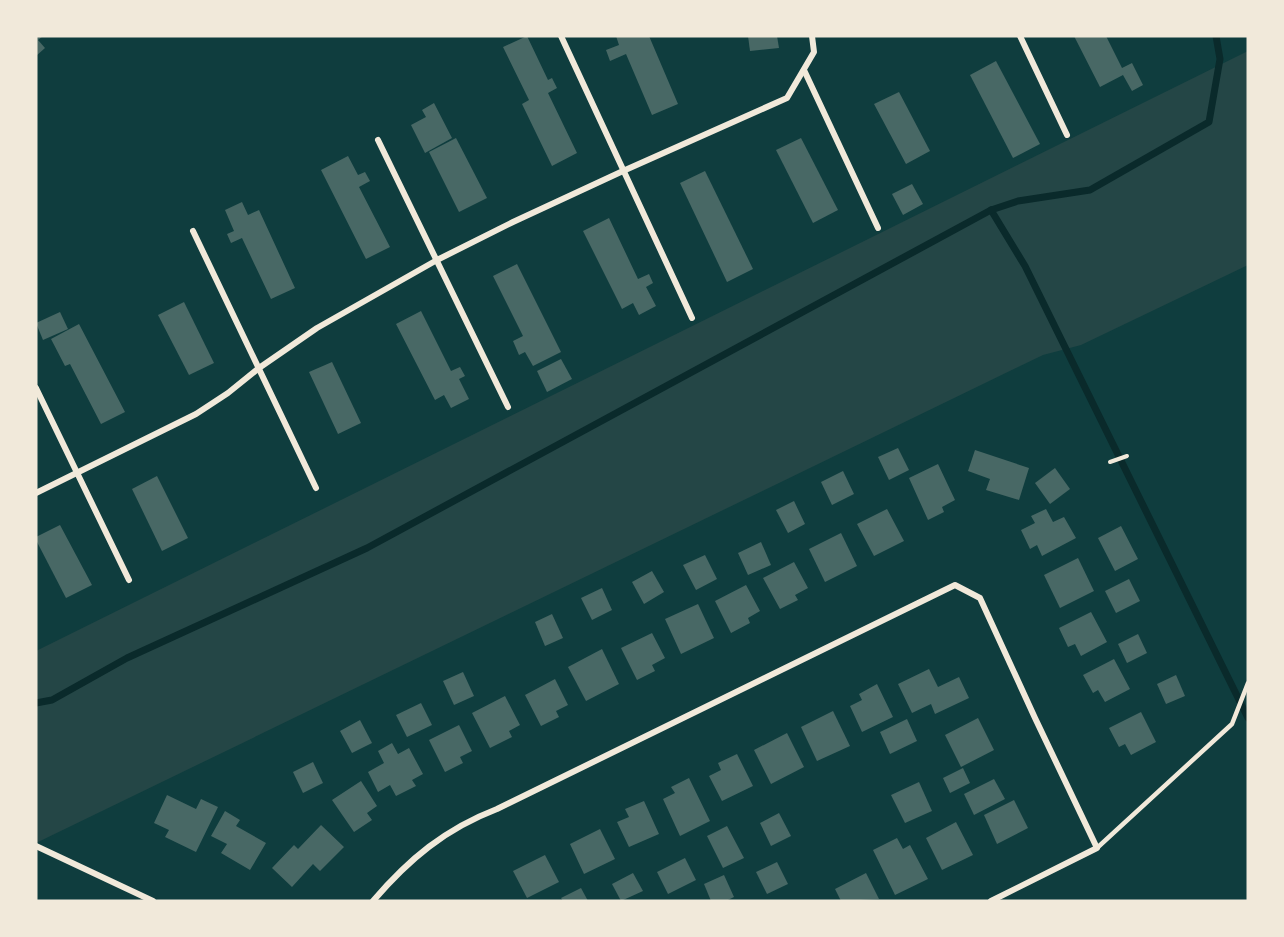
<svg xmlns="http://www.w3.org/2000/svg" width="1284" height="937" font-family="'Noto Sans',sans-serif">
<rect width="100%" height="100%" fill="#0f3d3e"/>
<polygon fill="#244646" points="1248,51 1248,265 1081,345 1043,355 36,843 36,651"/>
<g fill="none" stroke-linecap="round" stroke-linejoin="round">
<g stroke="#0a2a2b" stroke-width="7">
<polyline points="991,210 1025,266 1248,718"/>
<polyline points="36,703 52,700 127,658 367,548 991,210 1018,201 1090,190 1209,122 1220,59 1216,36"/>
</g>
</g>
<g fill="#486865">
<polygon points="36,36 43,36 38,40 45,48 36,56"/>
<polygon points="527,36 548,80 552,78 557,88 548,93 577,153 552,166 522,104 529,100 503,47"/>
<polygon points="616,36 649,36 678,104 652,115 626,54 610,61 606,50 619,45"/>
<polygon points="748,36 777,36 779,48 750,51"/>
<polygon points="1074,36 1106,36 1122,68 1132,63 1143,85 1132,91 1123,75 1100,87"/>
<polygon points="996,61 1040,144 1013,158 970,75"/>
<polygon points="899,92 930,151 906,164 874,104"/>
<polygon points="434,103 452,138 425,153 411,125 426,117 422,110"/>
<polygon points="456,138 487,198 459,212 429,152"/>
<polygon points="801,138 838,210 813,223 776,150"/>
<polygon points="348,156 358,175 365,172 370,181 359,187 390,247 366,259 321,170"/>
<polygon points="705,171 753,269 727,282 680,183"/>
<polygon points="912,184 923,204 903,215 892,194"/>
<polygon points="242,202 248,215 259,210 295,288 271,299 242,238 231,243 227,234 234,231 225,210"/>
<polygon points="609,218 638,279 649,274 653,283 646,287 656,306 639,315 633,303 622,309 583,231"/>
<polygon points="517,264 561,352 533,366 525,352 519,355 513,341 523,336 493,276"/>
<polygon points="184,302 214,363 189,375 158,315"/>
<polygon points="421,311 451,371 460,367 465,376 459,379 469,399 451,408 444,395 435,400 396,324"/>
<polygon points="60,312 68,329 43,340 36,323"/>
<polygon points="79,324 125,412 101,424 70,364 65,366 51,339"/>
<polygon points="561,359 572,379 547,392 537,371"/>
<polygon points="332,362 361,423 338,434 309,372"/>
<polygon points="898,448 909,470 889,480 878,457"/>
<polygon points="975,450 1029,468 1019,500 986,490 990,479 968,471"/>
<polygon points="938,464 955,500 942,507 944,512 928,520 909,478"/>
<polygon points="1055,468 1070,489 1050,504 1035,483"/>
<polygon points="843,471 854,494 832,505 821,482"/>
<polygon points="157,476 188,538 162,551 132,489"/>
<polygon points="794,501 805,524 788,533 776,510"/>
<polygon points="887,509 904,541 874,556 857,524"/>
<polygon points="1046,509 1053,522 1064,517 1076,538 1042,556 1037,545 1030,549 1021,530 1035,523 1031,516"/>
<polygon points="60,525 92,585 66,598 36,540 36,537"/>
<polygon points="1121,526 1138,559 1115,571 1098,538"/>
<polygon points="841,533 857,566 825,582 809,549"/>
<polygon points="761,542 771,565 748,575 738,553"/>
<polygon points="705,555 717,579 696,590 683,565"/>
<polygon points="1078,558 1094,591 1060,608 1044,575"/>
<polygon points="794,562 808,588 795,595 798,600 780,609 763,578"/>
<polygon points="652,571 664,592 644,604 632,582"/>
<polygon points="1129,579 1140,601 1116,613 1105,591"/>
<polygon points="746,585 760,611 748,618 750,623 731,633 715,601"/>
<polygon points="602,588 612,610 592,620 581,598"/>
<polygon points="698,604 714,638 681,654 665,619"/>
<polygon points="1091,612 1107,642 1081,656 1075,644 1068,647 1059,628"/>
<polygon points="552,614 563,638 545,646 535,622"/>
<polygon points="652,633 665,658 652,665 655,671 637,680 621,648"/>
<polygon points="1138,634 1147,653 1127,663 1118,644"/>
<polygon points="602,649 619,684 586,701 568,667"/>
<polygon points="1114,659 1130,689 1105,702 1098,690 1093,693 1083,675"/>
<polygon points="929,669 938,687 959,677 969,698 935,714 931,704 912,713 898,684"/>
<polygon points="463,672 474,696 454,705 443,681"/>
<polygon points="1176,675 1185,696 1166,704 1157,684"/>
<polygon points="555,679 568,705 556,711 559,717 541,726 525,695"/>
<polygon points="877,684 893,717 862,732 850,706 862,700 859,694"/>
<polygon points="505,696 520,725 509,731 512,737 490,748 472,713"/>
<polygon points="421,703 432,725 407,737 396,715"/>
<polygon points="833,711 850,746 817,761 801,727"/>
<polygon points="1141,712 1156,742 1131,755 1125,744 1119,747 1109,728"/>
<polygon points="978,718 994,750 961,767 945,735"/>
<polygon points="907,719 917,741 890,754 880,732"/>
<polygon points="360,720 372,743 352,753 340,731"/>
<polygon points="459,725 472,751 460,757 463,763 445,772 429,740"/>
<polygon points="787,733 804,767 771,784 754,750"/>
<polygon points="392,743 398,754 409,748 423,774 412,780 416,786 396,796 390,785 378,792 368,772 384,763 378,751"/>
<polygon points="737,754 753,786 722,801 709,776 721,770 718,763"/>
<polygon points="313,762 323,783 303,793 293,772"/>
<polygon points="963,768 970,783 950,793 943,778"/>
<polygon points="689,778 710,821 680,836 663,799 675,793 671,787"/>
<polygon points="994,779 1005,799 974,815 964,794"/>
<polygon points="361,781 377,806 367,813 372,820 354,832 332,800"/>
<polygon points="919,782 932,811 905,823 891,795"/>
<polygon points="167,795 196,809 201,799 218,807 196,852 165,837 169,830 154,823"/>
<polygon points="1014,800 1028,828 997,844 984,815"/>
<polygon points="644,801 659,834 629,847 617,822 629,817 625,809"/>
<polygon points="225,811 240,820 236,826 266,843 250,870 221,853 227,844 211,836"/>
<polygon points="779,813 791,836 771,846 760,823"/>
<polygon points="956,822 973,855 942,870 926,838"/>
<polygon points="321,825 344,847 320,871 313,864 292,887 272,868 294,845 298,849"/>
<polygon points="727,826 744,858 723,868 707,836"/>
<polygon points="600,829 615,859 584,874 570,844"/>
<polygon points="897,838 903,849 910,845 928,879 895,895 873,850"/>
<polygon points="545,855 559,882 527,898 513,871"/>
<polygon points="685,858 696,880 668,894 657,872"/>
<polygon points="777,862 788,884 767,894 756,872"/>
<polygon points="633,873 643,891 621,901 612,884"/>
<polygon points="866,873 879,899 841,901 835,889"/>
<polygon points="724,875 734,897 726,901 711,901 704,884"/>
<polygon points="581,888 588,901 563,901 561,898"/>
</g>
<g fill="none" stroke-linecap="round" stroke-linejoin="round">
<polyline stroke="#f1e9da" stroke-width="4" points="1110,462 1127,456"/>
<polyline stroke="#f1e9da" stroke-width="4.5" points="1097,848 1232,724 1248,683"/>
<g stroke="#f1e9da" stroke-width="6">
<polyline points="561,36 692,318"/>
<polyline points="1020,36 1067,135"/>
<polyline points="804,70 878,228"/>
<polyline points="378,140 508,407"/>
<polyline points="193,231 316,488"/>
<polyline points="36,388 129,580"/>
<polyline points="36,493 196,414 228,393 259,368 317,328 437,260 513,222 623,171 787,98 814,52 812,36"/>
<polyline points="36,846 153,901"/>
<path d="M373,901C409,859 445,829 497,809L955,585L980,598L1035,718L1097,848L991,901"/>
</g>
</g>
<rect width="1284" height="937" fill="none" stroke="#f1e9da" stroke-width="75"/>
</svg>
